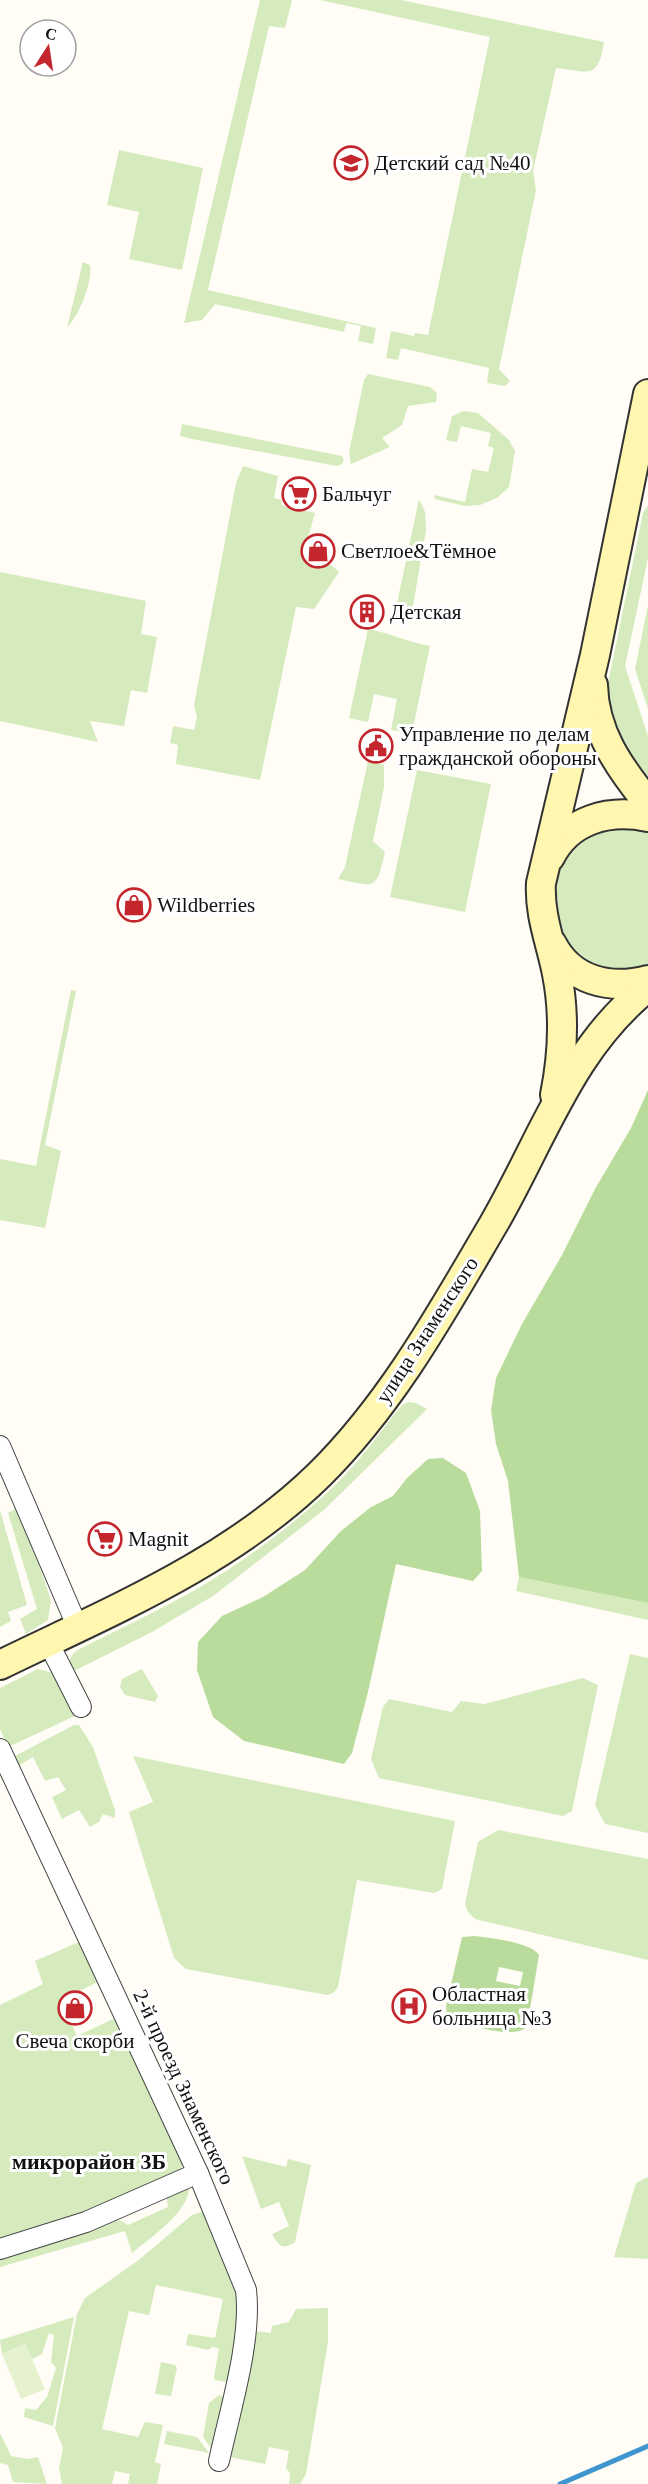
<svg xmlns="http://www.w3.org/2000/svg" width="648" height="2484" font-family="'Times New Roman',serif">
<rect width="100%" height="100%" fill="#fffdf5"/>
<g fill="#d5ebbd">
<polygon points="260,0 292,0 285,28 269,26 208,290 376,328 373,344 358,341 361,326 346,323 344,332 215,304 202,320 184,323"/>
<path d="M320,0H401L604,42C598,82 587,71 556,68L533,171L536,190L499,369L510,381L505,386L487,383L489,368L401,348L398,360L386,358L391,331L414,336L415,333L428,335L490,37Z"/>
<polygon points="119,150 203,168 182,270 129,259 139,212 107,205"/>
<path d="M83,262L90,265C93,281 79,316 67,327Z"/>
<polygon points="368,374 430,387 437,393 436,402 408,406 402,425 382,438 390,447 351,464 349,452 364,380"/>
<polygon points="464,411 478,413 509,440 515,451 509,487 497,498 480,505 465,506 435,499 434,495 465,502 472,469 488,472 494,448 488,446 491,433 461,426 457,442 446,440 452,416"/>
<polygon points="182,424 342,456 344,460 341,465 337,466 192,439 180,436"/>
<polygon points="243,466 278,476 274,498 282,500 281,505 315,513 302,558 330,564 339,572 314,609 296,607 260,780 176,764 178,745 170,743 173,726 194,730 197,717 194,705 236,483"/>
<polygon points="419,499 425,512 426,530 412,612 396,608"/>
<polygon points="648,505 648,558 625,666 648,736 648,780 616,739 605,698 643,513"/>
<polygon points="0,572 146,601 141,634 157,637 147,693 131,690 124,726 90,721 98,742 0,721"/>
<polygon points="648,605 648,709 635,669"/>
<path d="M368,629C389,633 408,642 430,646L412,733L391,730L397,699L374,694L368,722L349,718Z"/>
<path d="M368,761L384,765V787L373,841L385,852C376,891 376,887 338,879L345,867Z"/>
<polygon points="417,770 491,784 465,912 390,897"/>
<path d="M630,827L648,831V966C546,993 520,847 607,829C614,827 622,827 630,827Z"/>
<polygon points="71,990 76,991 45,1145 61,1151 45,1228 0,1220 0,1159 36,1166"/>
<path d="M408,1402L416,1403L427,1409L324,1510L213,1596L152,1632L70,1673C69,1664 69,1657 76,1651C126,1625 179,1602 226,1571C263,1547 299,1519 331,1489C358,1464 379,1433 402,1405Z"/>
<polygon points="19,1507 51,1600 48,1620 26,1634 20,1619 37,1609 8,1513"/>
<polygon points="0,1510 27,1605 8,1612 11,1621 0,1627"/>
<polygon points="519,1577 648,1603 648,1620 516,1591"/>
<polygon points="630,1654 648,1658 648,1833 605,1824 595,1805"/>
<polygon points="38,1669 54,1673 77,1715 8,1747 0,1729 0,1688"/>
<polygon points="142,1669 158,1696 155,1702 125,1695 120,1687 122,1679"/>
<polygon points="583,1678 598,1685 572,1811 563,1816 379,1778 371,1759 383,1707 389,1699 452,1712 461,1701 484,1704"/>
<polygon points="74,1725 79,1725 93,1747 115,1810 115,1818 103,1814 99,1822 90,1827 79,1810 62,1819 52,1797 66,1790 58,1777 45,1781 33,1757 17,1767 13,1757"/>
<polygon points="133,1756 455,1821 442,1889 434,1893 357,1880 338,1987 333,1993 327,1995 186,1969 174,1958 129,1812 153,1802"/>
<polygon points="498,1830 648,1859 648,1960 475,1919 468,1912 465,1904 478,1842"/>
<polygon points="79,1942 98,1982 61,2000 77,2036 115,2018 183,2162 181,2170 94,2213 0,2241 0,2005 43,1984 35,1961"/>
<path d="M242,2156L286,2167L288,2159L311,2165L295,2242C283,2251 278,2245 272,2234L289,2226L279,2202L261,2209Z"/>
<polygon points="648,2177 648,2259 614,2257 636,2183"/>
<path d="M189,2187C190,2211 150,2238 132,2253L125,2231L0,2267V2255L115,2218L128,2225L168,2207L166,2194Z"/>
<polygon points="201,2212 209,2213 242,2286 230,2379 227,2382 215,2380 214,2377 219,2348 212,2347 208,2350 186,2345 188,2334 215,2338 223,2299 156,2285 149,2315 129,2311 102,2429 138,2437 145,2422 163,2425 155,2462 161,2464 157,2484 128,2484 130,2474 115,2471 112,2484 62,2484 59,2468 63,2448 55,2428 77,2314 85,2298 140,2259 192,2215"/>
<polygon points="328,2308 328,2342 306,2474 300,2484 289,2484 290,2473 286,2468 289,2451 269,2447 265,2464 230,2457 228,2453 237,2404 243,2404 255,2331 271,2333 272,2326 289,2322 296,2309"/>
<polygon points="74,2317 53,2426 24,2417 25,2408 36,2410 47,2397 56,2368 51,2362 54,2335 49,2333 42,2354 32,2359 25,2344 2,2354 0,2340"/>
<polygon points="161,2362 175,2365 177,2368 171,2396 155,2394"/>
<polygon points="219,2395 224,2397 226,2400 213,2451 203,2437 209,2403"/>
<polygon points="167,2431 197,2437 209,2453 164,2444"/>
<polygon points="0,2433 11,2456 27,2459 38,2457 47,2484 13,2482 8,2465 0,2463"/>
</g>
<g fill="#b9dc9c" fill-rule="evenodd">
<polygon points="648,1090 648,1603 519,1577 508,1481 496,1444 491,1410 496,1378 522,1324 562,1255 595,1189 631,1128"/>
<polygon points="443,1458 466,1473 480,1511 482,1571 473,1581 396,1564 368,1692 352,1753 344,1764 244,1741 213,1717 197,1670 198,1642 222,1616 263,1597 305,1570 341,1531 371,1507 393,1496 407,1478 428,1459"/>
<path d="M475,1936C490,1938 530,1942 539,1955L527,2027C512,2040 469,2024 451,2021L447,2015L446,2006L462,1937ZM499,1967L523,1972L520,1986L496,1981Z"/>
</g>
<polygon fill="#e6f2cf" points="25,2343 45,2389 21,2399 2,2354"/>
<g fill="none" stroke-linecap="round" stroke-linejoin="round">
<polyline stroke="#3f96cf" stroke-width="5" points="560,2484 648,2446"/>
<g stroke="#444" stroke-width="22">
<g id="street">
<polyline points="0,1446 78,1628"/>
<polyline points="48,1642 81,1707"/>
<path d="M0,1749L198,2173L246,2290C252,2340 230,2410 219,2461"/>
<polyline points="0,2249 86,2222 198,2173"/>
</g>
</g>
<g stroke="#333" stroke-width="32">
<g id="secondary">
<path d="M593,685C594,732 619,767 648,803"/>
<path d="M550,857C569,819 609,809 648,817"/>
<path d="M552,944C571,981 610,990 648,980"/>
<path d="M555,1095C563,1055 565,1015 557,974C551,943 539,915 541,883L595,655L648,394"/>
<path d="M0,1665C111,1611 229,1563 319,1475C392,1403 442,1312 493,1225C541,1143 571,1047 648,987"/>
</g>
</g>
<use href="#street" stroke="#fff" stroke-width="20"/>
<use href="#secondary" stroke="#fff6b0" stroke-width="28"/>
</g>
<defs>
<g id="school-ring" transform="scale(1.725)"><circle r="9.5" fill="#fff" stroke="#c4262e" stroke-width="1.5"/><path d="M0-5L7-2L0 1L-7-2ZM-4 1L0 2.5L4 1V4Q0 6-4 4Z" fill="#c4262e"/></g>
<g id="supermarket-ring" transform="scale(1.725)"><circle r="9.5" fill="#fff" stroke="#c4262e" stroke-width="1.5"/><path d="M-6-5.5h2.5l.6 2H6L4.5 2H-2.5L-4.4-4H-6ZM-1.5 3.2a1.3 1.3 0 1 0 .1 0ZM3 3.2a1.3 1.3 0 1 0 .1 0Z" fill="#c4262e"/></g>
<g id="shop-ring" transform="scale(1.725)"><circle r="9.5" fill="#fff" stroke="#c4262e" stroke-width="1.5"/><path d="M-5-2.5h2.3a2.7 3.5 0 0 1 5.4 0H5L5.5 6h-11ZM-1.5-2.5h3a1.5 2.3 0 0 0-3 0Z" fill="#c4262e"/></g>
<g id="building-ring" transform="scale(1.725)"><circle r="9.5" fill="#fff" stroke="#c4262e" stroke-width="1.5"/><path d="M-4-6H4V6H1V3H-1V6H-4ZM-2.5-4.3h1.7v1.8h-1.7ZM.8-4.3h1.7v1.8H.8ZM-2.5-1h1.7V.8h-1.7ZM.8-1h1.7V.8H.8Z" fill="#c4262e"/></g>
<g id="civic-ring" transform="scale(1.725)"><circle r="9.5" fill="#fff" stroke="#c4262e" stroke-width="1.5"/><path d="M-.6-6.5H3V-4.5H.6V-3L4-1V1h2V6H-6V1h2V-1L-.6-3ZM-1.2 2.5V6h2.4V2.5Z" fill="#c4262e"/></g>
<g id="hospital-ring" transform="scale(1.725)"><circle r="9.5" fill="#fff" stroke="#c4262e" stroke-width="1.5"/><path d="M-5-5h3v3.5h4V-5h3V5h-3V1.5h-4V5h-3Z" fill="#c4262e"/></g>
</defs>
<g fill-rule="evenodd">
<use href="#school-ring" x="351" y="163"/>
<use href="#supermarket-ring" x="299" y="494"/>
<use href="#shop-ring" x="318" y="551"/>
<use href="#building-ring" x="367" y="612"/>
<use href="#civic-ring" x="376" y="746"/>
<use href="#shop-ring" x="134" y="905"/>
<use href="#supermarket-ring" x="105" y="1539"/>
<use href="#hospital-ring" x="409" y="2006"/>
<use href="#shop-ring" x="75" y="2008"/>
</g>
<g text-anchor="middle" dominant-baseline="central" stroke-width="6" stroke-linejoin="round" paint-order="stroke">
<g font-size="21" fill="#111" stroke="#fff" text-anchor="start">
<text x="374" y="163">Детский сад №40</text>
<text x="322" y="494">Бальчуг</text>
<text x="341" y="551">Светлое&amp;Тёмное</text>
<text x="390" y="612">Детская</text>
<text x="399" y="734">Управление по делам<tspan x="399" dy="24">гражданской обороны</tspan></text>
<text x="157" y="905">Wildberries</text>
<text x="128" y="1539">Magnit</text>
<text x="432" y="1994">Областная<tspan x="432" dy="24">больница №3</tspan></text>
<text x="75" y="2041" text-anchor="middle">Свеча скорби</text>
</g>
<g font-size="21" fill="#111" stroke="#fff">
<text transform="translate(427 1330) rotate(-57)">улица Знаменского</text>
<text transform="translate(184 2087) rotate(65)">2-й проезд Знаменского</text>
</g>
<g font-size="22" font-weight="bold" fill="#111" stroke="#fff">
<text x="89" y="2161">микрорайон 3Б</text>
</g>
</g>
<g transform="translate(48 48) rotate(12)"><circle r="28" fill="#ffffff" stroke="#a0a0a0" stroke-width="1.5"/>
<path d="M0-4.5L10 22L0 15L-10 22Z" fill="#c4262e"/>
<text y="-9" font-size="16" font-weight="bold" text-anchor="middle" fill="#111111">С</text>
</g>
</svg>
